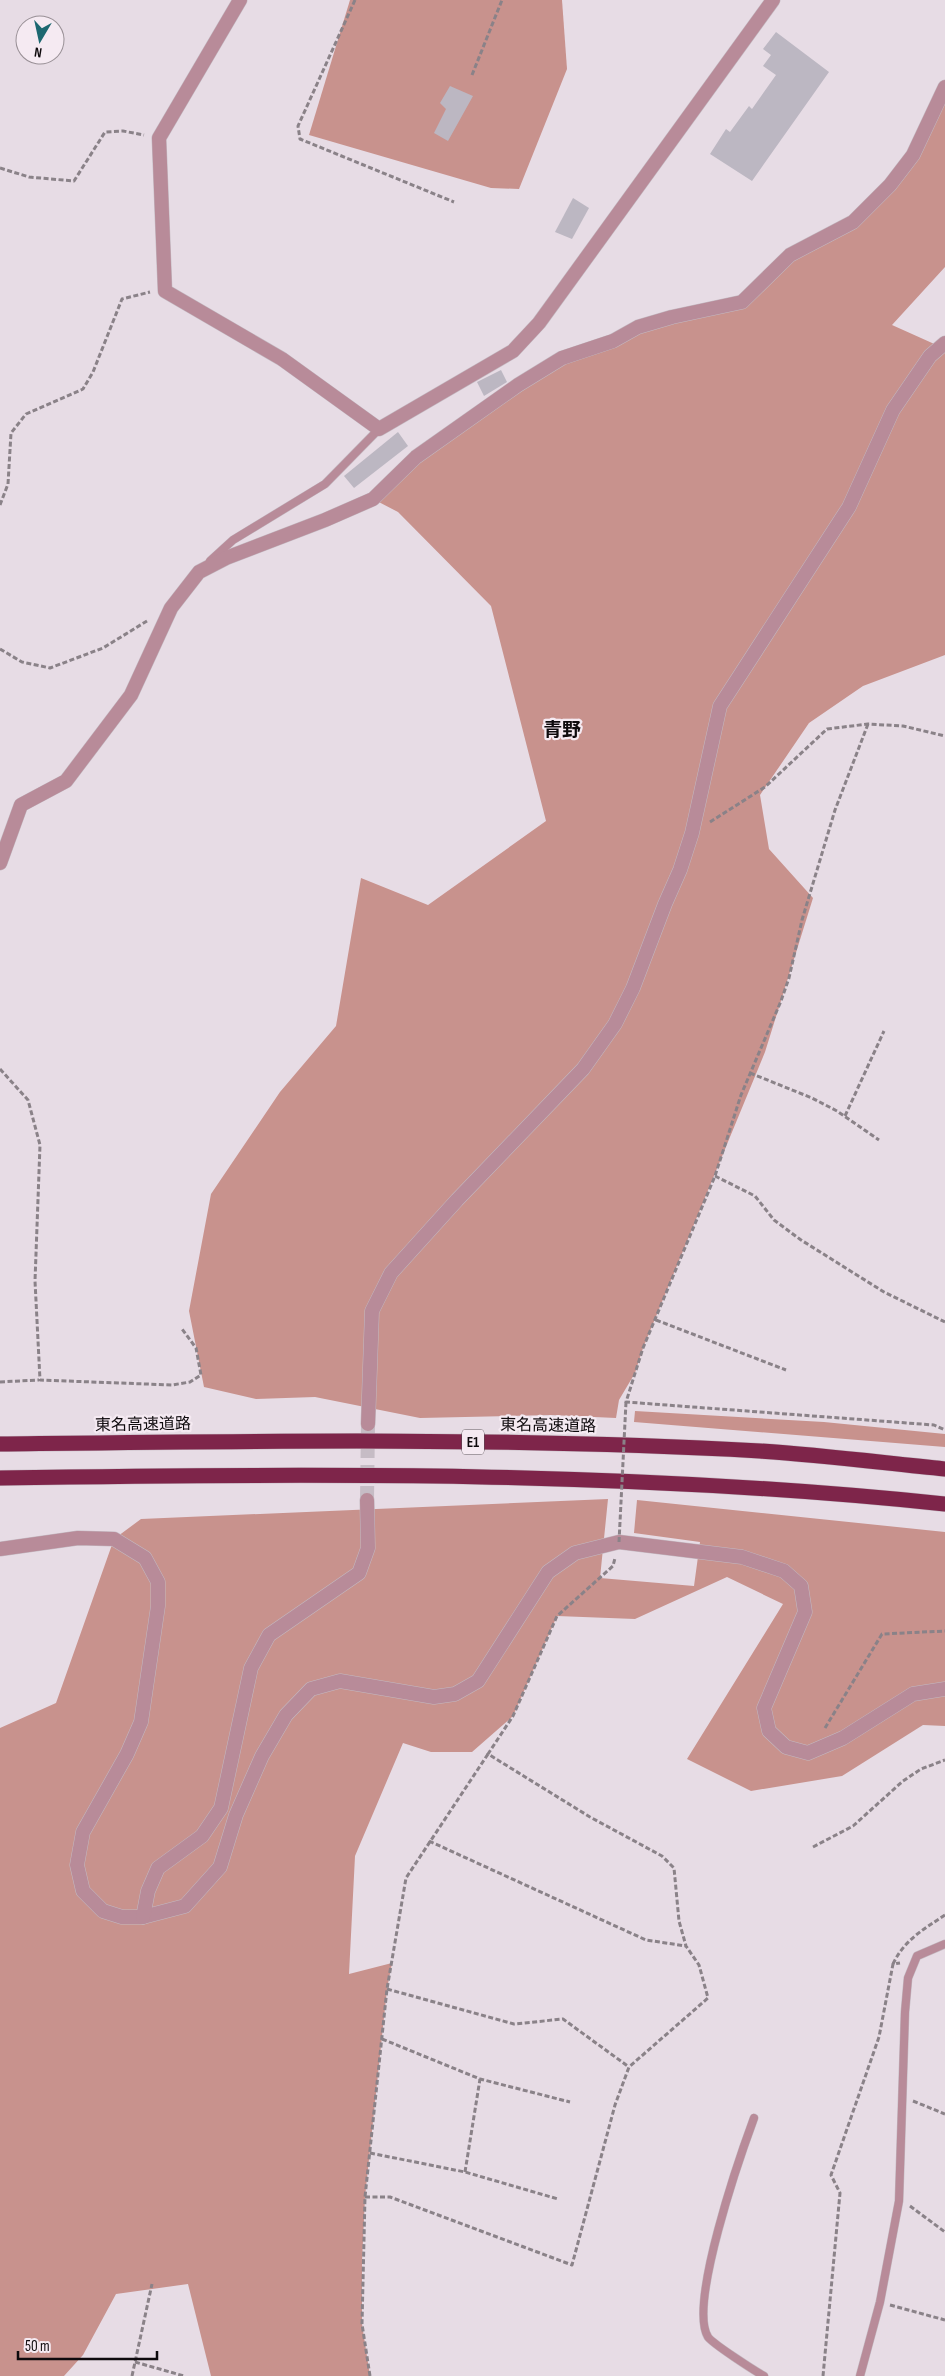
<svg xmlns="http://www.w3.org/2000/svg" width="945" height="2376" font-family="'Sofia Sans Condensed','Noto Sans JP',sans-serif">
<rect width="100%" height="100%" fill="#e7dce5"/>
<g fill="#c8928d">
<polygon points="350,0 562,0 567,69 519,189 491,188 309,135"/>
<polygon points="945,99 945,267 892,325 941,347 945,345 945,655 863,686 809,723 760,795 769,849 813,898 765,1052 643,1348 635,1373 619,1400 616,1418 551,1415 420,1418 315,1397 256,1399 204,1387 189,1311 211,1194 280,1092 336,1026 361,878 428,905 546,821 491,606 398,512 373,499 543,365 638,327 742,302 789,256 853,222 914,160"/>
<polygon points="635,1411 824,1422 945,1434 945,1447 634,1422"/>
<polygon points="608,1499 600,1578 694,1586 700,1542 634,1533 637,1500 945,1532 945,1726 923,1725 842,1776 751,1791 687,1759 783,1604 727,1577 635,1619 557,1616 513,1716 472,1752 431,1752 403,1743 355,1856 349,1974 392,1963 387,1989 365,2197 362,2262 362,2324 370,2376 211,2376 188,2284 116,2294 83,2355 64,2376 0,2376 0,1728 56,1703 114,1539 141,1519"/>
</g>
<g fill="#bcb7c2">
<polygon points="776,32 829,72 752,181 710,154 726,129 730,132 749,106 752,109 776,75 763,66 771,55 763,49"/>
<polygon points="450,86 473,96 448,141 434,133 446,109 440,103"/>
<polygon points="573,198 589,208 572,239 555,232"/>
<polygon points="501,370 507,382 484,396 477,382"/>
<polygon points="398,432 408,446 354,488 344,476"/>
</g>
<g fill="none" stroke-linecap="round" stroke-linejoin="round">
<polyline stroke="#c6bcc5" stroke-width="14" stroke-dasharray="14 7" stroke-linecap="butt" points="367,1500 368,1424"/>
<g stroke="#c4bac2" stroke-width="9">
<g id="service">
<polyline points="210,561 233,540 325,484 379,429"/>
<path d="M754,2118C740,2156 688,2305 708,2337C713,2344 755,2371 764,2376"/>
<polyline points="860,2376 880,2302 899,2201 905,2012 908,1978 917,1956 945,1944"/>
</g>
</g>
<g stroke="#c4bac2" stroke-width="15">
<g id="minor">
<polyline points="240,0 159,138 165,291 282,359 379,429 513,351 539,323 773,0"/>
<polyline points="0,863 21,805 66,781 131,695 171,608 199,572 226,558 325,520 373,499 416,457 518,385 562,358 613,341 638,327 672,317 742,302 790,255 853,222 890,185 913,155 945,87"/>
<polyline points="368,1424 372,1311 391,1273 457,1200 583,1069 615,1024 633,988 665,904 680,870 692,833 720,706 849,507 893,410 930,356 945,343"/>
<polyline points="0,1549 78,1538 114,1539 145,1558 158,1582 158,1606 141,1722 127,1754 83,1832 77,1865 83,1891 103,1911 122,1917 143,1917 185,1906 220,1867 236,1815 262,1756 286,1715 311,1689 340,1681 434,1697 455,1694 478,1681 548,1572 575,1553 619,1542 742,1557 784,1571 801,1586 805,1612 764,1708 769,1731 786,1747 808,1753 843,1738 913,1694 945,1689"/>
<polyline points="143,1917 148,1891 158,1868 202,1836 221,1808 251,1668 269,1635 359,1573 368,1548 367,1500"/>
</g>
</g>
<g stroke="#c4bac2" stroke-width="16">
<g id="motorway">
<path d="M0,1444C253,1441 507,1437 760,1451C822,1455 884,1463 945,1469"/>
<path d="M0,1478C315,1473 631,1471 945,1504"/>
</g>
</g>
<g stroke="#8a8288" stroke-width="3" stroke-dasharray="5 2.5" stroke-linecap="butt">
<polyline points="355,0 298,126 300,139 454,202"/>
<polyline points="472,75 502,0"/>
<polyline points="0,168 29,177 74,181 105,132 123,131 144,135"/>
<polyline points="0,505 8,484 11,433 26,414 83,389 93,372 122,299 150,292"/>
<polyline points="0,649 22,662 50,668 103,648 147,621"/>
<polyline points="868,724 835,810 802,920 789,978 781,1001 741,1095 715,1176 643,1348 626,1402 934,1425 945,1430"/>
<polyline points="710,822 765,787 827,729 868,724 903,726 945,736"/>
<polyline points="0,1069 28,1100 40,1145 35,1281 40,1380 172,1385 190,1382 201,1375 196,1348 182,1329"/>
<polyline points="750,1073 812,1098 837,1111 879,1140"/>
<polyline points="845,1116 884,1031"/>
<polyline points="715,1176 755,1196 774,1220 801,1240 884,1292 945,1322"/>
<polyline points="656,1320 786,1370"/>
<polyline points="0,1382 39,1380"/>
<polyline points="825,1728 882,1634 945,1631"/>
<polyline points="429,1841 646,1940 686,1946"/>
<polyline points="813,1847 853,1826 903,1781 921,1769 945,1760"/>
<path d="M893,1964C904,1940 924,1929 945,1915"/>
<polyline points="387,1989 514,2024 563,2019 629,2067"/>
<polyline points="382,2039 480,2079 570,2102"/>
<polyline points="913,2101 945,2114"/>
<polyline points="370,2153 465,2172 558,2199"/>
<polyline points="465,2172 480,2079"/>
<polyline points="365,2197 390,2197 572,2265 615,2105 629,2067 708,1998 699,1965 686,1946 679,1921 674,1868 662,1856 590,1817 488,1754 513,1716 557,1616 613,1566 615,1558"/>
<polyline points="910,2206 945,2232"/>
<polyline points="890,2305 945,2320"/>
<polyline points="135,2362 184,2376"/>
<polyline points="132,2376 152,2284"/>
<polyline points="370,2376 362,2324 365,2197 387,1989 406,1878 488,1754"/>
<polyline points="823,2376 840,2193 831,2175 879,2037 893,1964 900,1963"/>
</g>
<use href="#service" stroke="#b88b99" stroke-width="8"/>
<use href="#minor" stroke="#b88b99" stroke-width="14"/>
<use href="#motorway" stroke="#7e254a" stroke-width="15"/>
<polyline stroke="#8a8288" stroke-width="3" stroke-dasharray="5 2.5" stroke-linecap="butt" points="619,1542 626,1402"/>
</g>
<g text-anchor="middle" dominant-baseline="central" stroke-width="4.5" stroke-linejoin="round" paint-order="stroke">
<rect fill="#f5eaf2" stroke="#534d52" stroke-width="1" x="462" y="1429.5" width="22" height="25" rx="4"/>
<g font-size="15" font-weight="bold" fill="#0e0a0d">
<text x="473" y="1442">E1</text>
</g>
<g font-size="16" fill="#0e0a0d" stroke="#f5eaf2">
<text transform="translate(143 1425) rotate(-1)">東名高速道路</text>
<text transform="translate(548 1426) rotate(1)">東名高速道路</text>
</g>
<g font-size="19" font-weight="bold" fill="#0e0a0d" stroke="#f5eaf2">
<text x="562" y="730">青野</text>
</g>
</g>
<g transform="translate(40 40) rotate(189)"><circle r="24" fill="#f5eaf2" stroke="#999096"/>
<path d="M0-4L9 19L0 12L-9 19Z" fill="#1c6871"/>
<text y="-8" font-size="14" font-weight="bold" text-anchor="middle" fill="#0e0a0d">N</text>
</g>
<path d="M18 2351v8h139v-8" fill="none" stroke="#0e0a0d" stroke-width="2.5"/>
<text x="25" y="2351" font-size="15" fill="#0e0a0d" stroke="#f5eaf2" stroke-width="4" paint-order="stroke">50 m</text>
</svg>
